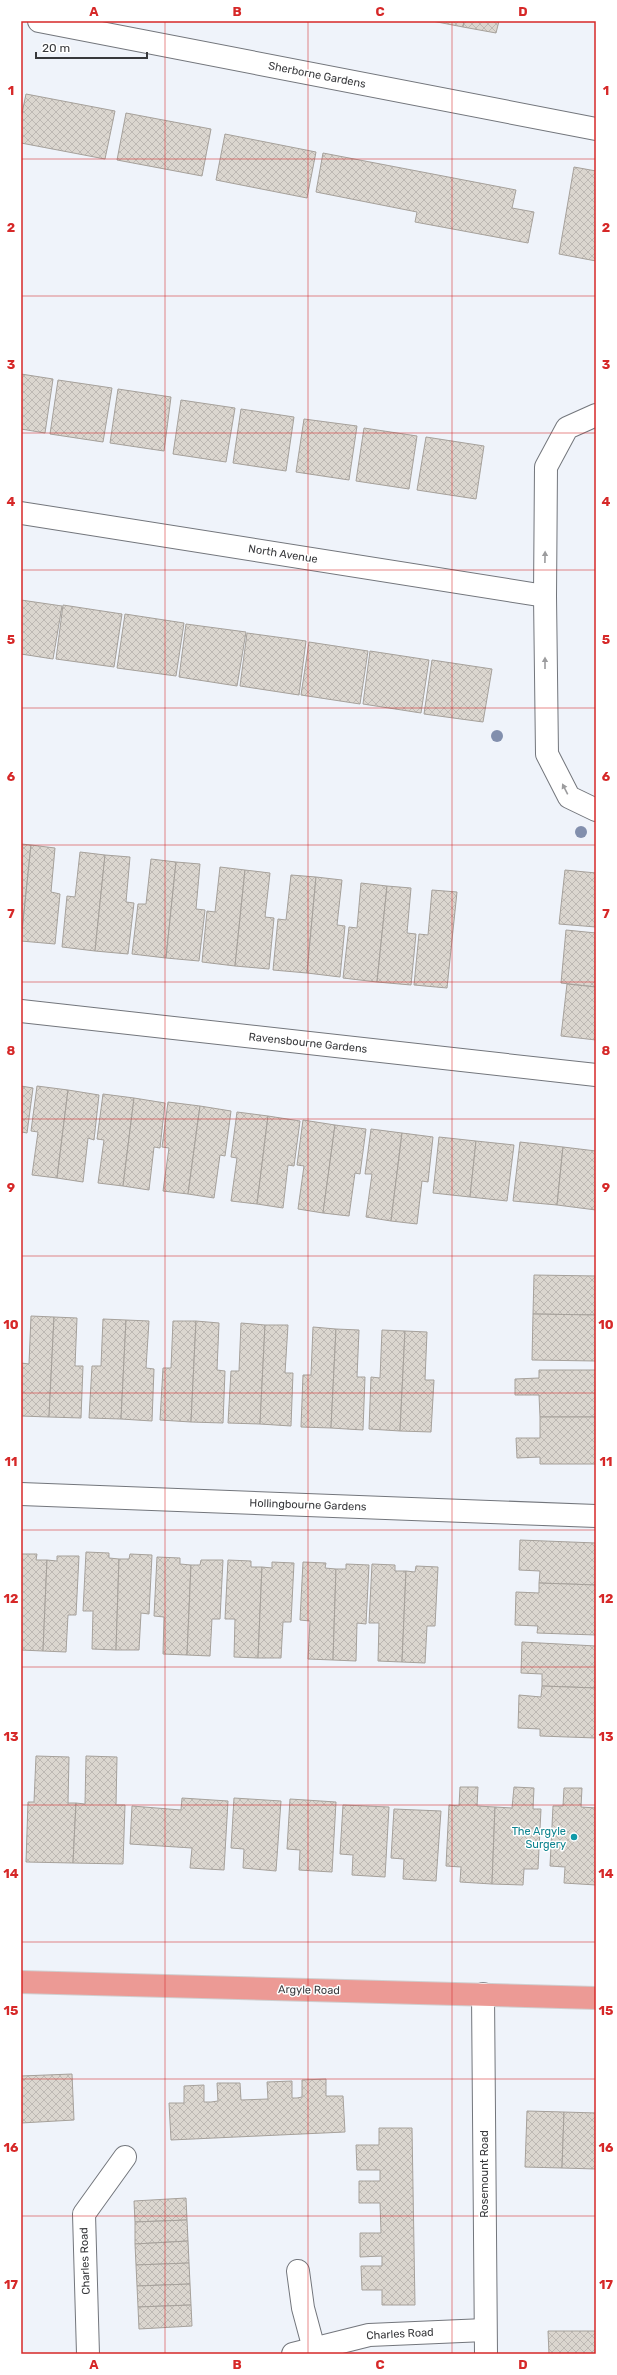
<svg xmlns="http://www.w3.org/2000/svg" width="617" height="2375" font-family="Rubik,sans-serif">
<defs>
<pattern id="building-cross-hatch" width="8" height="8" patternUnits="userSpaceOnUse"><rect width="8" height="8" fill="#dbd6cf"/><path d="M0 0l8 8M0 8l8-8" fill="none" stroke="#bdb8b3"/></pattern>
</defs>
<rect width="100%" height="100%" fill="#eff3fa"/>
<g fill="url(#building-cross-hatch)" stroke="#a6a19b">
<polygon points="432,21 464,21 463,27"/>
<polygon points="464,21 499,21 496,33 463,27"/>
<polygon points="26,94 115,111 105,159 21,143 21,118"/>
<polygon points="126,113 211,129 202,176 117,160"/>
<polygon points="225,134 316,152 307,198 216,180"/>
<polygon points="323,153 516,190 512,208 534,212 528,243 415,222 417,212 316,192"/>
<polygon points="574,167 596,171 596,261 559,254"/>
<polygon points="21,374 53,379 45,433 21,429"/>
<polygon points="58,380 112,388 103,442 50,434"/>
<polygon points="118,389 171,397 164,451 110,443"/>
<polygon points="181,400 235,408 226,462 173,454"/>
<polygon points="241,409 294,417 286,471 233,463"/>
<polygon points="304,419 357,426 349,480 296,472"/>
<polygon points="364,428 417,436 409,489 356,481"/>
<polygon points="426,437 484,446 476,499 417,490"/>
<polygon points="21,600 62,606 53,659 21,654"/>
<polygon points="63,605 122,614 114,667 56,659"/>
<polygon points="125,614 184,623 176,676 117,668"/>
<polygon points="186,624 246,632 237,686 179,677"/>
<polygon points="247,633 306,641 299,695 240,686"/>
<polygon points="309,642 368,651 360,704 301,695"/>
<polygon points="370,651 429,660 421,713 363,704"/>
<polygon points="432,660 492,669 483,722 424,714"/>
<polygon points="21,844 31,845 21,941"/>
<polygon points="31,845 55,848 51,892 60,894 55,944 21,941"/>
<polygon points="80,852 105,855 95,951 62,947 67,896 75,897"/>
<polygon points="105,855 130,857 126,902 134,903 128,954 95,951"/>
<polygon points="151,859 176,862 166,958 132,954 138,904 146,904"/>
<polygon points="176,862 200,864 196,909 205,910 199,961 166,958"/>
<polygon points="220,867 245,870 235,966 202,962 207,911 215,912"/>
<polygon points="245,870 270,873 265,917 274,918 269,969 235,966"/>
<polygon points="565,870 596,873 596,927 559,924"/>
<polygon points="291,875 316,877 307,973 273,970 278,919 286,920"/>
<polygon points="316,877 342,880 337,925 345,926 340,977 307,973"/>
<polygon points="361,883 387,886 377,982 343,978 349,927 357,928"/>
<polygon points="387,886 411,888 407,933 416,934 411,985 377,982"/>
<polygon points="432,890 457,892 447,988 414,985 419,934 428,935"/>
<polygon points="566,930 596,933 596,987 561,983"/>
<polygon points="567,984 596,987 596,1040 561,1036"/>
<polygon points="21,1086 33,1088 27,1133 22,1132 21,1137"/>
<polygon points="37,1086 68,1090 57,1178 32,1175 38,1132 31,1131"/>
<polygon points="68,1090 99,1095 94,1140 88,1138 83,1182 57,1178"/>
<polygon points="103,1094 134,1098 123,1186 98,1183 104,1140 97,1139"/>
<polygon points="134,1098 165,1103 160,1148 154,1147 149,1190 123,1186"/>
<polygon points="168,1102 200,1106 188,1194 163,1191 169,1148 162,1147"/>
<polygon points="200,1106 231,1111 225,1156 220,1155 214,1198 188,1194"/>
<polygon points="237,1112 268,1116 257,1204 231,1201 237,1158 231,1157"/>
<polygon points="268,1116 300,1121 294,1166 288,1165 283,1208 257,1204"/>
<polygon points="303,1120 335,1125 323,1213 298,1209 304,1166 297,1165"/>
<polygon points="335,1125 366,1129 360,1174 355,1173 349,1216 323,1213"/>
<polygon points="371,1129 402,1133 391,1221 366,1217 372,1174 365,1174"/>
<polygon points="402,1133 433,1137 428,1182 422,1181 417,1224 391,1221"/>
<polygon points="439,1137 476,1141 470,1197 433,1193"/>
<polygon points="476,1141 514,1145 507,1201 470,1197"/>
<polygon points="520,1142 563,1147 557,1205 513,1201"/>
<polygon points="563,1147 596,1151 596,1210 557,1205"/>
<polygon points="534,1275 596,1276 596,1315 533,1314"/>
<polygon points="533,1314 596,1315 596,1361 532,1360"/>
<polygon points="31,1316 54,1317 49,1417 21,1416 21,1363 29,1364"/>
<polygon points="54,1317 77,1318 75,1366 83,1366 81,1418 49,1417"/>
<polygon points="103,1319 126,1320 121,1419 89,1418 92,1366 101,1366"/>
<polygon points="126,1320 149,1321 146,1368 154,1369 152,1421 121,1419"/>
<polygon points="173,1321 196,1321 191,1422 160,1420 163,1368 171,1368"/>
<polygon points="196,1321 219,1323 217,1370 225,1371 223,1423 191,1422"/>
<polygon points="241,1323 265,1325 260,1424 228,1423 231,1371 239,1371"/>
<polygon points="265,1325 288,1325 285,1373 293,1373 291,1426 260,1424"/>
<polygon points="313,1327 336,1329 331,1428 301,1427 303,1375 311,1375"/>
<polygon points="336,1329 359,1330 357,1377 365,1377 363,1430 331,1428"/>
<polygon points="382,1330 405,1331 400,1431 369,1429 371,1377 380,1378"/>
<polygon points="405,1331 427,1332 425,1380 434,1380 431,1432 400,1431"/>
<polygon points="539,1370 596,1370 596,1417 540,1417 539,1395 515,1395 515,1379 539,1378"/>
<polygon points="540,1417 596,1417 596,1464 540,1464 540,1457 517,1458 516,1438 540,1438"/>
<polygon points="520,1540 596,1543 596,1585 539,1583 540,1571 519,1570"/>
<polygon points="86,1552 109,1553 109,1558 119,1559 116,1650 92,1649 93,1611 83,1611"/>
<polygon points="21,1554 37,1554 36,1560 47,1560 43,1651 21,1650"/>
<polygon points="130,1554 152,1555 149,1614 141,1613 139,1650 116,1650 119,1559 129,1559"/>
<polygon points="57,1556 79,1556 76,1615 68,1615 66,1652 43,1651 47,1560 57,1561"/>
<polygon points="157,1557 180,1558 180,1564 191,1565 187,1655 163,1654 164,1617 154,1616"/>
<polygon points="201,1560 223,1560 220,1619 212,1619 210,1656 187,1655 191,1565 200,1565"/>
<polygon points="228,1560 251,1561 251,1567 262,1567 258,1658 234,1657 235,1619 225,1619"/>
<polygon points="272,1562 294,1563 291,1622 283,1622 281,1658 258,1658 262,1567 272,1568"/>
<polygon points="303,1562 326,1563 325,1568 336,1569 333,1660 308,1659 310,1621 300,1620"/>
<polygon points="346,1564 369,1565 366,1624 357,1623 356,1661 333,1660 336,1569 346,1569"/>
<polygon points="372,1564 395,1565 395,1571 406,1571 402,1662 378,1661 379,1623 369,1623"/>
<polygon points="416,1566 438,1567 435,1626 427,1626 425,1663 402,1662 406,1571 415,1572"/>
<polygon points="539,1583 596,1585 596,1635 537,1633 538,1626 515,1625 516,1592 539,1593"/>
<polygon points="522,1642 596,1646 596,1688 542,1686 542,1674 521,1673"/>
<polygon points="542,1686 596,1688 596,1738 540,1736 540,1729 518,1728 519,1695 541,1697"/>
<polygon points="36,1756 69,1757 68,1803 76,1803 73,1863 26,1862 28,1802 34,1802"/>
<polygon points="86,1756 117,1757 116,1805 125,1805 123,1864 73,1863 76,1803 85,1804"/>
<polygon points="460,1787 478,1787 477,1806 495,1807 492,1884 460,1882 461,1867 446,1866 449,1805 459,1806"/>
<polygon points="514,1787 534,1788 533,1809 541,1809 538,1869 524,1869 523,1885 492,1884 495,1807 512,1808"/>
<polygon points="564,1788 582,1788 581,1807 596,1808 596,1885 564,1883 565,1867 550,1866 553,1806 563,1806"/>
<polygon points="182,1798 228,1801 224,1870 190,1868 192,1848 130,1844 132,1806 181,1810"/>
<polygon points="234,1798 281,1801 276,1871 243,1868 244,1849 231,1848"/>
<polygon points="290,1799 336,1802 332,1872 299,1870 300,1850 287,1849"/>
<polygon points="343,1805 389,1807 385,1877 352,1875 353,1855 340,1854"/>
<polygon points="394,1809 441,1811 436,1881 403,1879 404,1859 391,1858"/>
<polygon points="72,2074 74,2120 21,2123 21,2076"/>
<polygon points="326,2079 326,2096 343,2096 345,2132 171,2140 169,2103 184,2103 184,2086 204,2085 204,2102 211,2102 218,2101 217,2083 240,2083 241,2100 268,2099 267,2082 292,2081 292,2098 297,2098 302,2097 302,2080"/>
<polygon points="527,2111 564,2112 562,2168 525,2167"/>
<polygon points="564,2112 596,2113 596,2169 562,2168"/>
<polygon points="379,2128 412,2128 415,2305 382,2305 382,2290 362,2290 361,2266 382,2266 382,2256 360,2257 360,2233 381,2233 380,2203 359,2203 359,2181 380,2181 380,2170 357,2170 356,2145 379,2145"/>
<polygon points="186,2198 187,2220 135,2222 134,2201"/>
<polygon points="187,2220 188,2241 135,2244 135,2222"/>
<polygon points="188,2241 189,2263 136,2265 135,2244"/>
<polygon points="189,2263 190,2284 137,2286 136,2265"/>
<polygon points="190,2284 191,2305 138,2307 137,2286"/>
<polygon points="191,2305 192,2326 139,2329 138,2307"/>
<polygon points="548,2331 596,2331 596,2354 549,2354"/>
</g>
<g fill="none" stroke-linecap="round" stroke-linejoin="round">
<g stroke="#73767c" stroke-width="24">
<g id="minor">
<polyline points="39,21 596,129"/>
<polyline points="596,415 567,428 546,467 545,596 547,754 569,797 596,810"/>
<polyline points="21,513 545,596"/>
<polyline points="21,1011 596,1075"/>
<polyline points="21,1494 596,1516"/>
<polyline points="483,1994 486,2354"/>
<polyline points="298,2271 303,2308 314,2349"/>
<polyline points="88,2354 84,2214 125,2157"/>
<polyline points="293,2354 369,2335 485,2330"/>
</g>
</g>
<g stroke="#cfcfd0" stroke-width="24">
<polyline id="major" points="21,1982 596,1998"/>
</g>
<use href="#minor" stroke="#fff" stroke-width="22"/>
<use href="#major" stroke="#ec9a95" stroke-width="22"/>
</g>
<g fill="#828fad">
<circle cx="497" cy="736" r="6"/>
<circle cx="581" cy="832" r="6"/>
</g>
<defs><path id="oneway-solid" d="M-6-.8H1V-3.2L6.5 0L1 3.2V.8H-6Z"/></defs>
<g fill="#9c9c9e">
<use href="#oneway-solid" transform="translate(545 557) rotate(-89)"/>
<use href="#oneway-solid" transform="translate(545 663) rotate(-90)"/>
<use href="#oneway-solid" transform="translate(565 789) rotate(-117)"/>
</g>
<path fill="none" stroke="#d62828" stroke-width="1" stroke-opacity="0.55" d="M165,21V2354M308,21V2354M452,21V2354M21,159H596M21,296H596M21,433H596M21,570H596M21,708H596M21,845H596M21,982H596M21,1119H596M21,1256H596M21,1393H596M21,1530H596M21,1667H596M21,1805H596M21,1942H596M21,2079H596M21,2216H596"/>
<circle fill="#0f9aa8" stroke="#fff" stroke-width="1.5" cx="574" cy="1837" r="4"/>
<g text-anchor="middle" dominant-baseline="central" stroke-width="3" stroke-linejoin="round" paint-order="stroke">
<g font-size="11" fill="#38393c" stroke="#fff">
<text transform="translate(317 75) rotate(11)">Sherborne Gardens</text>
<text transform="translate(283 554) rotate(9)">North Avenue</text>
<text transform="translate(308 1043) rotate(6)">Ravensbourne Gardens</text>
<text transform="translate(308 1505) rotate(2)">Hollingbourne Gardens</text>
<text transform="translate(309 1990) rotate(1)">Argyle Road</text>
<text transform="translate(484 2174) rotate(-90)">Rosemount Road</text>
<text transform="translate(85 2261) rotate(-92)">Charles Road</text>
<text transform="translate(400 2334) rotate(-3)">Charles Road</text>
</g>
<g font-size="11" fill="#0d838f" stroke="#fff" text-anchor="end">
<text x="566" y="1831">The Argyle<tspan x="566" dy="13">Surgery</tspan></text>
</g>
</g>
<rect width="617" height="2375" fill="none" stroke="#ffffff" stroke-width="44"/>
<path d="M36 52v6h111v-6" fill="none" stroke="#38393c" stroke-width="2"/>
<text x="42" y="52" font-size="12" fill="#38393c" stroke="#ffffff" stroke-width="3" paint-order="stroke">20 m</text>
<rect x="22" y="22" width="573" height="2331" fill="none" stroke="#d62828" stroke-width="1.5"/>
<g font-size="13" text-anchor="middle" font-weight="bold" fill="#d62828">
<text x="94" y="16">A</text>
<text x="237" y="16">B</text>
<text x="380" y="16">C</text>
<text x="523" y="16">D</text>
<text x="11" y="95">1</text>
<text x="606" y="95">1</text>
<text x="11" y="232">2</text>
<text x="606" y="232">2</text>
<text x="11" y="369">3</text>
<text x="606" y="369">3</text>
<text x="11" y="506">4</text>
<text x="606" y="506">4</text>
<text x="11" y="644">5</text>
<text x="606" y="644">5</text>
<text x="11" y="781">6</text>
<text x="606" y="781">6</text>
<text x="11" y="918">7</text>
<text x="606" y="918">7</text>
<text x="11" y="1055">8</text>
<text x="606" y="1055">8</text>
<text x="11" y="1192">9</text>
<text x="606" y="1192">9</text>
<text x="11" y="1329">10</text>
<text x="606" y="1329">10</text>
<text x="11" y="1466">11</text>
<text x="606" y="1466">11</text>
<text x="11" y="1603">12</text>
<text x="606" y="1603">12</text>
<text x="11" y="1741">13</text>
<text x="606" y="1741">13</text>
<text x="11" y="1878">14</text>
<text x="606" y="1878">14</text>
<text x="11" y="2015">15</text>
<text x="606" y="2015">15</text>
<text x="11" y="2152">16</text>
<text x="606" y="2152">16</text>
<text x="11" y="2289">17</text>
<text x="606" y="2289">17</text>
<text x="94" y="2369">A</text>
<text x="237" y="2369">B</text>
<text x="380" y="2369">C</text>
<text x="523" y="2369">D</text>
</g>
</svg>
